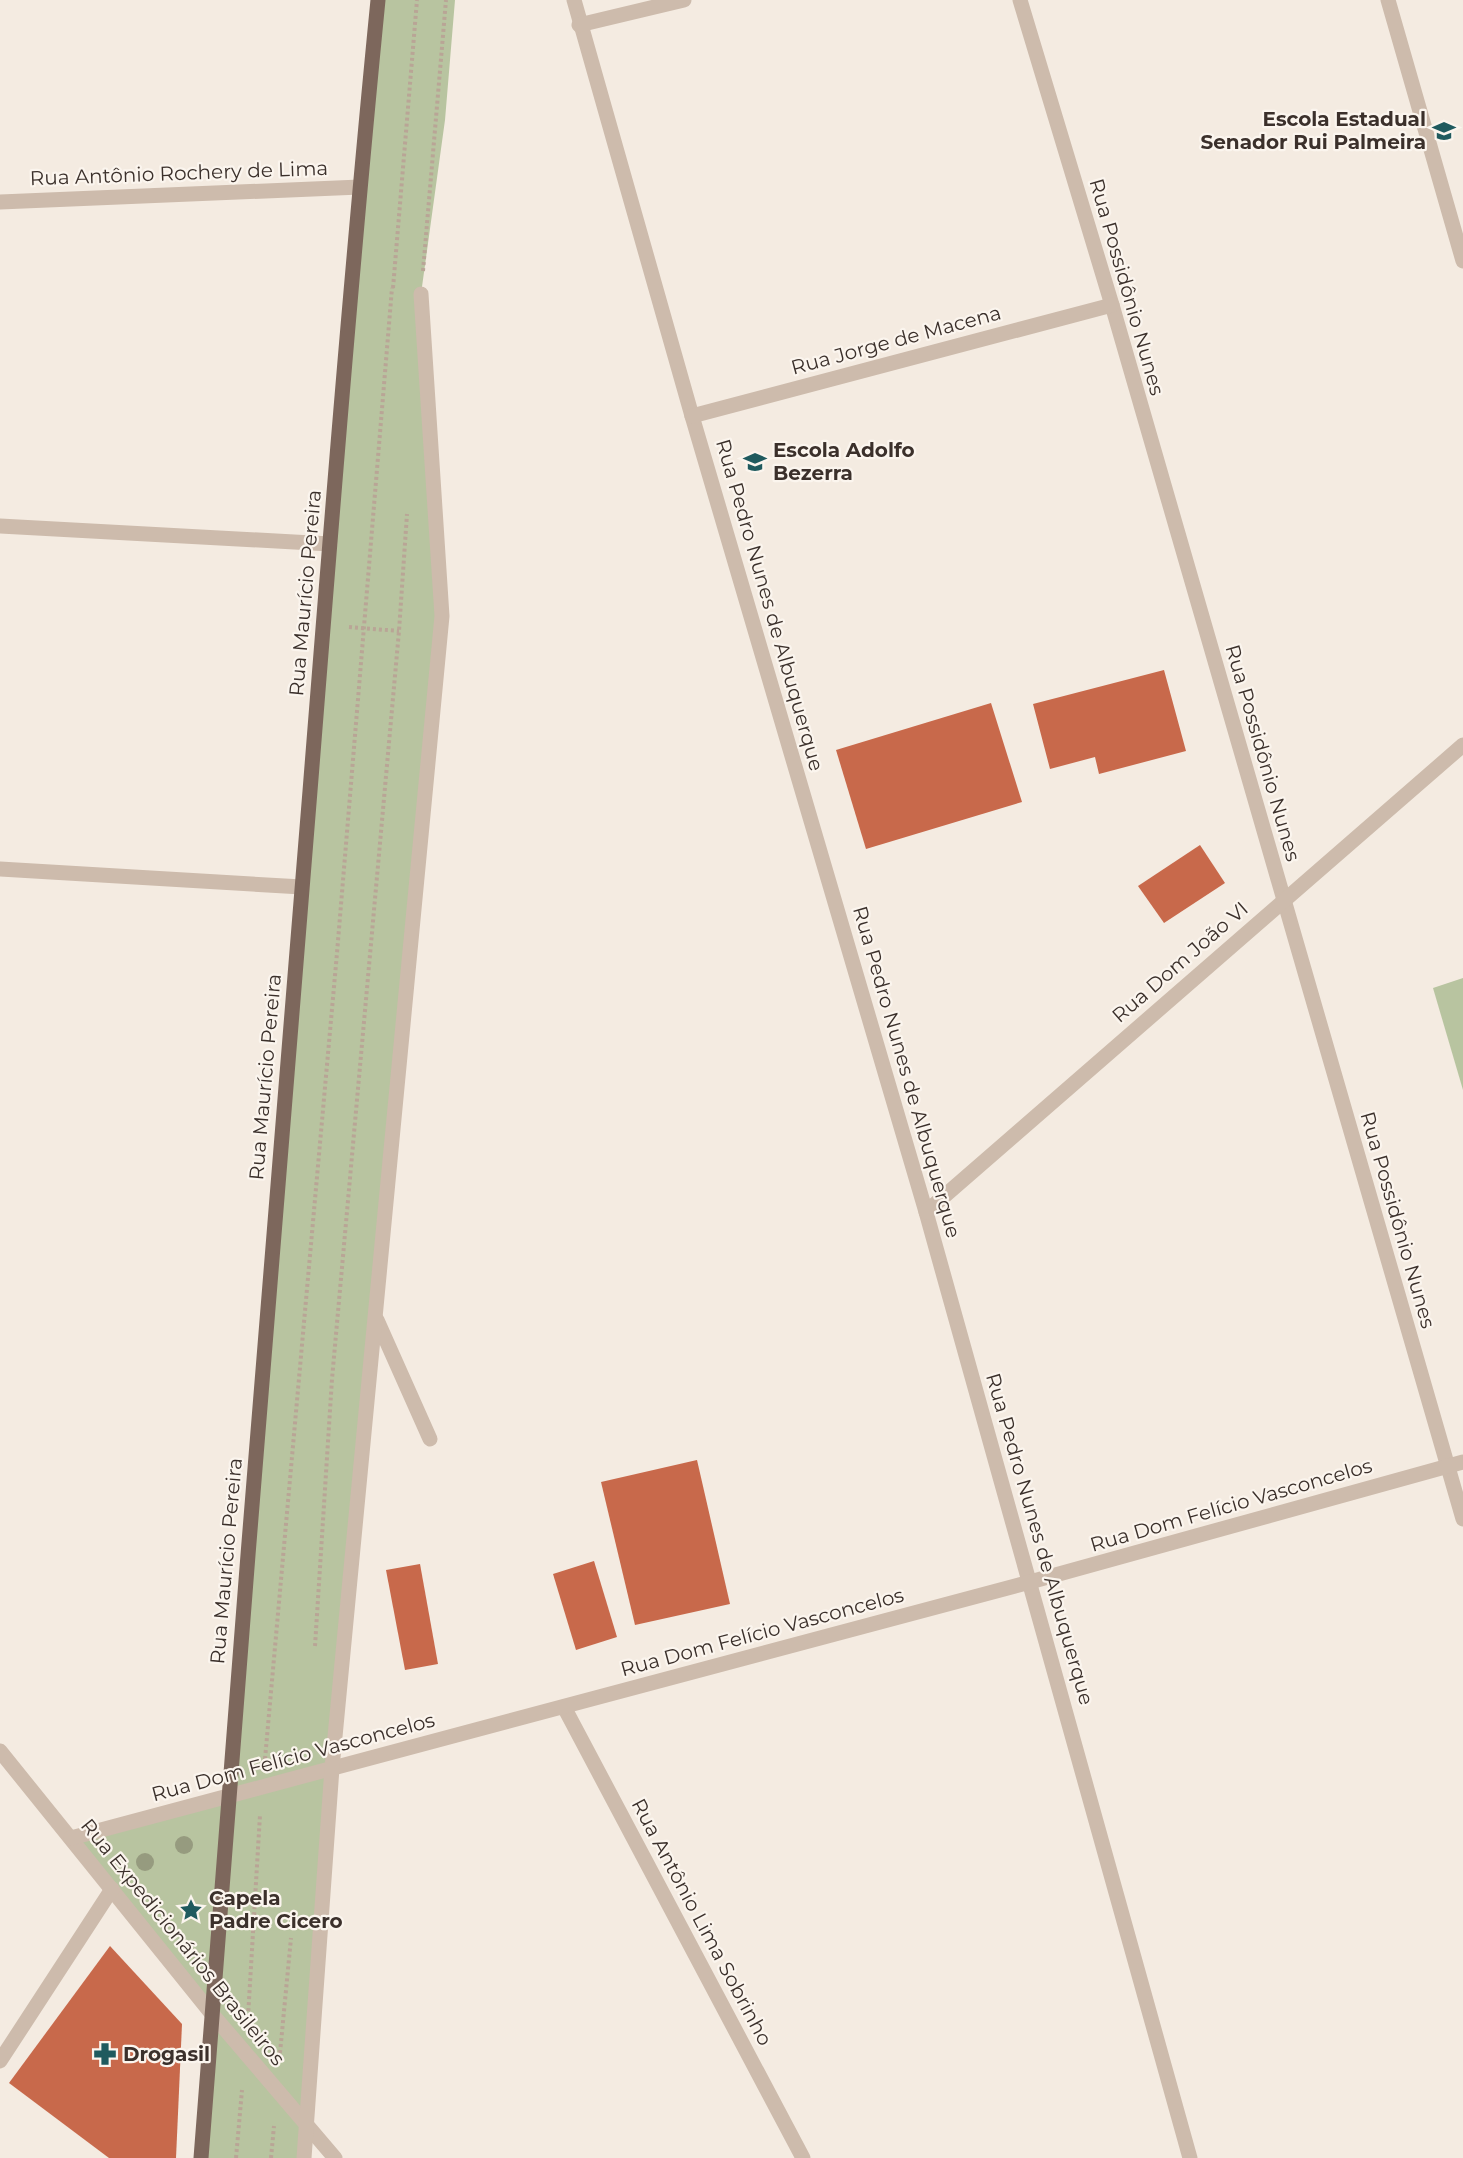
<svg xmlns="http://www.w3.org/2000/svg" width="1463" height="2158" font-family="Montserrat,sans-serif">
<rect width="100%" height="100%" fill="#f4ebe1"/>
<g fill="#b8c4a0">
<polygon points="378,0 455,0 445,120 421,294 442,616 304,2158 201,2158 212,2014 71,1838 228,1796"/>
<polygon points="1463,978 1463,1090 1433,988"/>
</g>
<g fill="#c8694b">
<polygon points="1164,670 1186,751 1099,774 1095,757 1050,769 1033,704"/>
<polygon points="991,703 1022,802 866,849 836,750"/>
<polygon points="1200,845 1225,883 1164,923 1138,886"/>
<polygon points="697,1460 730,1604 635,1625 601,1482"/>
<polygon points="594,1561 617,1637 576,1650 553,1574"/>
<polygon points="420,1564 438,1664 405,1670 386,1570"/>
<polygon points="110,1946 182,2024 176,2158 109,2158 9,2083"/>
</g>
<g fill="none" stroke-linecap="round" stroke-linejoin="round">
<g stroke="#b9a596" stroke-width="4" stroke-dasharray="3 3" stroke-linecap="butt">
<polyline points="423,271 446,0"/>
<polyline points="393,288 417,0"/>
<polyline points="349,627 399,631"/>
<polyline points="315,1646 332,1379 399,631 407,514"/>
<polyline points="265,1759 337,953 392,288"/>
<polyline points="248,2017 260,1815"/>
<polyline points="280,2053 291,1938"/>
<polyline points="236,2158 242,2090"/>
<polyline points="271,2158 274,2126"/>
</g>
<g stroke="#cdbbac" stroke-width="15">
<polyline points="574,0 692,416 926,1212 1190,2158"/>
<polyline points="1020,0 1112,305 1463,1519"/>
<polyline points="1388,0 1463,261"/>
<polyline points="579,25 684,0"/>
<polyline points="0,202 360,187"/>
<polyline points="692,416 1112,305"/>
<polyline points="0,526 330,544"/>
<polyline points="0,869 302,887"/>
<polyline points="926,1212 1463,745"/>
<polyline points="377,1320 430,1439"/>
<polyline points="564,1707 803,2158"/>
<polyline points="0,1751 212,2014 335,2158"/>
<polyline points="71,1838 1030,1582 1463,1462"/>
<polyline points="0,2061 112,1889"/>
<polyline points="304,2158 332,1768 442,616 421,294"/>
</g>
<path stroke="#7d675c" stroke-width="15" d="M201,2158C236,1702 272,1247 310,791C331,527 352,263 378,0"/>
</g>
<g fill="#969b7f">
<circle cx="184" cy="1845" r="9"/>
<circle cx="145" cy="1862" r="9"/>
</g>
<defs>
<g id="school-bare" transform="scale(1.8)"><path d="M0-5L7-2L0 1L-7-2ZM-4 1L0 2.5L4 1V4Q0 6-4 4Z" fill="#1f5a5e" stroke="#fbf5ee" stroke-width="2.5" paint-order="stroke"/></g>
<g id="sight-bare" transform="scale(1.8)"><path d="M0-6L1.8-2.2L6-1.7L2.9 1.2L3.7 5.4L0 3.3L-3.7 5.4L-2.9 1.2L-6-1.7L-1.8-2.2Z" fill="#1f5a5e" stroke="#fbf5ee" stroke-width="2.5" paint-order="stroke"/></g>
<g id="pharmacy-bare" transform="scale(1.8)"><path d="M-2-6h4v4h4v4h-4v4h-4v-4h-4v-4h4Z" fill="#1f5a5e" stroke="#fbf5ee" stroke-width="2.5" paint-order="stroke"/></g>
</defs>
<g fill-rule="evenodd">
<use href="#school-bare" x="1444" y="131"/>
<use href="#school-bare" x="755" y="462"/>
<use href="#sight-bare" x="191" y="1910"/>
<use href="#pharmacy-bare" x="105" y="2054"/>
</g>
<g text-anchor="middle" dominant-baseline="central" stroke-width="4.5" stroke-linejoin="round" paint-order="stroke">
<g font-size="20" font-weight="bold" fill="#3b302b" stroke="#fbf5ee" text-anchor="start">
<text x="1426" y="119" text-anchor="end">Escola Estadual<tspan x="1426" dy="23">Senador Rui Palmeira</tspan></text>
<text x="773" y="450">Escola Adolfo<tspan x="773" dy="23">Bezerra</tspan></text>
<text x="209" y="1898">Capela<tspan x="209" dy="23">Padre Cicero</tspan></text>
<text x="123" y="2054">Drogasil</text>
</g>
<g font-size="20" fill="#3b302b" stroke="#fbf5ee">
<text transform="translate(179 173) rotate(-2)">Rua Antônio Rochery de Lima</text>
<text transform="translate(1127 287) rotate(74)">Rua Possidônio Nunes</text>
<text transform="translate(896 340) rotate(-15)">Rua Jorge de Macena</text>
<text transform="translate(305 593) rotate(-85)">Rua Maurício Pereira</text>
<text transform="translate(770 605) rotate(74)">Rua Pedro Nunes de Albuquerque</text>
<text transform="translate(1263 753) rotate(74)">Rua Possidônio Nunes</text>
<text transform="translate(1180 962) rotate(-41)">Rua Dom João VI</text>
<text transform="translate(907 1072) rotate(74)">Rua Pedro Nunes de Albuquerque</text>
<text transform="translate(265 1077) rotate(-85)">Rua Maurício Pereira</text>
<text transform="translate(1398 1220) rotate(74)">Rua Possidônio Nunes</text>
<text transform="translate(1231 1505) rotate(-16)">Rua Dom Felício Vasconcelos</text>
<text transform="translate(1040 1539) rotate(74)">Rua Pedro Nunes de Albuquerque</text>
<text transform="translate(226 1561) rotate(-85)">Rua Maurício Pereira</text>
<text transform="translate(762 1632) rotate(-15)">Rua Dom Felício Vasconcelos</text>
<text transform="translate(293 1757) rotate(-15)">Rua Dom Felício Vasconcelos</text>
<text transform="translate(702 1922) rotate(62)">Rua Antônio Lima Sobrinho</text>
<text transform="translate(183 1942) rotate(51)">Rua Expedicionários Brasileiros</text>
</g>
</g>
</svg>
